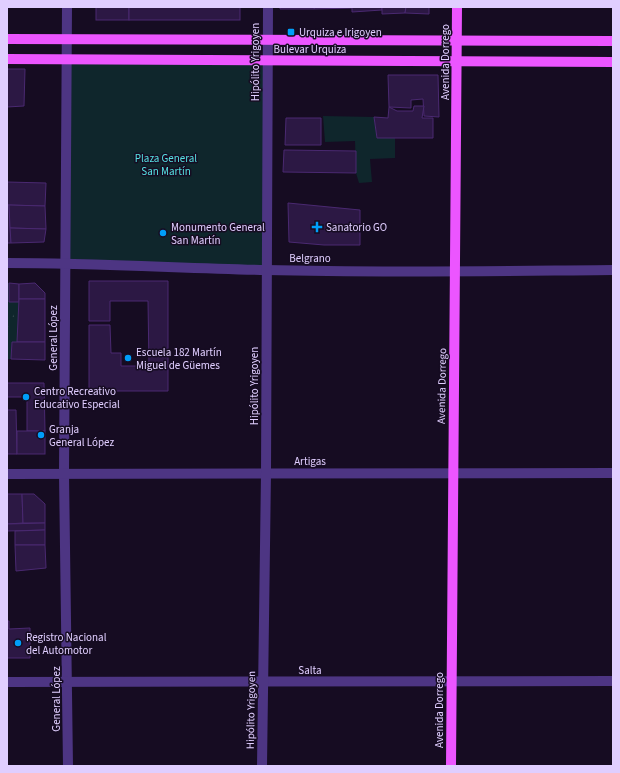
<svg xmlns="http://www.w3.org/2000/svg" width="620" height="773" font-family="'Source Sans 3',sans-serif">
<defs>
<pattern id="forest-firs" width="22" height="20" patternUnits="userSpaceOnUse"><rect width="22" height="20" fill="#0f262c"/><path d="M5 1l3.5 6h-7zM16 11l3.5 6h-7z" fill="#32444c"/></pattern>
</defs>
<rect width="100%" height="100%" fill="#160c22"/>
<g fill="#0f262c">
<polygon points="67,59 267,60 266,270 65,263"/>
<polygon points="323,116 374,117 377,138 395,138 395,158 370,159 372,182 359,183 356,173 355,141 325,142"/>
<polygon points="7,283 9,283 19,302 17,342 12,343 11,359 7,359"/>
</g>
<path fill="url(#forest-firs)" d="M7,309H13C16,323 12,331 7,344Z"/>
<g fill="#2c1844" stroke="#4a2971">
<rect x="96" y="7" width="33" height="13"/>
<rect x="129" y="7" width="111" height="13"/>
<polygon points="280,7 315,7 314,9 280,9"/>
<polygon points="315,7 352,7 352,8 314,9"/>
<polygon points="352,7 382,7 382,10 352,12"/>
<polygon points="382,7 406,7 405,13 382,14"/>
<polygon points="406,7 429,7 429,14 405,13"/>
<polygon points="7,69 25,69 24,106 7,107"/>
<polygon points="388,75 438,75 439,117 424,116 423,99 411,100 411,108 389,107"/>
<polygon points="414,106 424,106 422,118 433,118 433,138 377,138 374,117 388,118 389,107 397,111 413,111"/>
<polygon points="286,118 321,118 321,145 285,145"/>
<polygon points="284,150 356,151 356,173 283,172"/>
<polygon points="7,182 46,183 45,206 7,205"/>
<polygon points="288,203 360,210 360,245 324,245 289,242"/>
<polygon points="7,205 9,205 11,243 7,243"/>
<polygon points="9,205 45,206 46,229 10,228"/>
<polygon points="10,228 46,229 44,242 11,243"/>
<polygon points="89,281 168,281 168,391 89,391 89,325 110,325 111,353 121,353 121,366 149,366 148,301 110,301 110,321 89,321"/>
<polygon points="9,283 19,284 19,302 9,302"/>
<polygon points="35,283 45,293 45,299 19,299 19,284"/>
<polygon points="19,299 45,299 45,342 17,342"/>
<polygon points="12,342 45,342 45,360 11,359"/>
<polygon points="7,383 44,383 45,431 27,431 27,397 7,397"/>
<polygon points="7,410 16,410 17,454 7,454"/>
<rect x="17" y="431" width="28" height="23"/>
<polygon points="7,494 22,494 23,523 7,524"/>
<polygon points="22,494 34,494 45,504 45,523 23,523"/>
<polygon points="45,523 45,530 7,531 7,524"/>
<polygon points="45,530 45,545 15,545 15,531"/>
<polygon points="15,545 45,545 46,568 16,571"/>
<polygon points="7,621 9,621 9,629 30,628 30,658 7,658"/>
</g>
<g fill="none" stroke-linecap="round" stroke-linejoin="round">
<g stroke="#4d3583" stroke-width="10">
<polyline points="67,7 64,474 68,766"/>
<path d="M7,263C93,263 179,268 266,270C381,273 497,271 613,270"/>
<polyline points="7,474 613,473"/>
<polyline points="7,682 613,681"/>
<polyline points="262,766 266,473 268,7"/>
</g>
<g stroke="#ec55ff" stroke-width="10">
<polyline points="7,39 613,41"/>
<polyline points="7,59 613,62"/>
<polyline points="451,766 457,7"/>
</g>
</g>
<g fill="#009ef9" stroke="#160c22" stroke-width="1.5">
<rect x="287" y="28" width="8" height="8" rx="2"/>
<path d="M315 221h4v4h4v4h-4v4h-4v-4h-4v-4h4z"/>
<circle cx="163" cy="233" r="4"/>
<circle cx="128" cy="358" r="4"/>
<circle cx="26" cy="397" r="4"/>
<circle cx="41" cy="435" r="4"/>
<circle cx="18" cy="643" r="4"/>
</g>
<g text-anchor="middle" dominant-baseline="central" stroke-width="3" stroke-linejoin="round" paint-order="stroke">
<g font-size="11" fill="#e0ceff" stroke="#160c22" text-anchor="start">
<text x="299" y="32">Urquiza e Irigoyen</text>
<text x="171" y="227">Monumento General<tspan x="171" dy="13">San Martín</tspan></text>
<text x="326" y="227">Sanatorio GO</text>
<text x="136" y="352">Escuela 182 Martín<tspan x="136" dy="13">Miguel de Güemes</tspan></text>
<text x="34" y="391">Centro Recreativo<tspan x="34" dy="13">Educativo Especial</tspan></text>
<text x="49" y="429">Granja<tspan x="49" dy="13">General López</tspan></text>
<text x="26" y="637">Registro Nacional<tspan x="26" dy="13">del Automotor</tspan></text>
</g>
<g font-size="11" fill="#e0ceff" stroke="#160c22">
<text x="310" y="49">Bulevar Urquiza</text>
<text transform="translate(255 62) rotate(-90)">Hipólito Yrigoyen</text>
<text transform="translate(445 62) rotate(-90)">Avenida Dorrego</text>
<text x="310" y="258">Belgrano</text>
<text transform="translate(53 338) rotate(-90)">General López</text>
<text transform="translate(254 386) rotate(-90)">Hipólito Yrigoyen</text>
<text transform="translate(442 386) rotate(-89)">Avenida Dorrego</text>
<text x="310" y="461">Artigas</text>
<text x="310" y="670">Salta</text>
<text transform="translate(56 699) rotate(-90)">General López</text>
<text transform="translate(251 710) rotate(-89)">Hipólito Yrigoyen</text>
<text transform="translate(439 710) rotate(-90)">Avenida Dorrego</text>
</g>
<g font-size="11" fill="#55e2e4" stroke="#160c22">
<text x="166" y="158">Plaza General<tspan x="166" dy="13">San Martín</tspan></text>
</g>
</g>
<rect width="620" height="773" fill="none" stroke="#e0ceff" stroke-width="16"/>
</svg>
